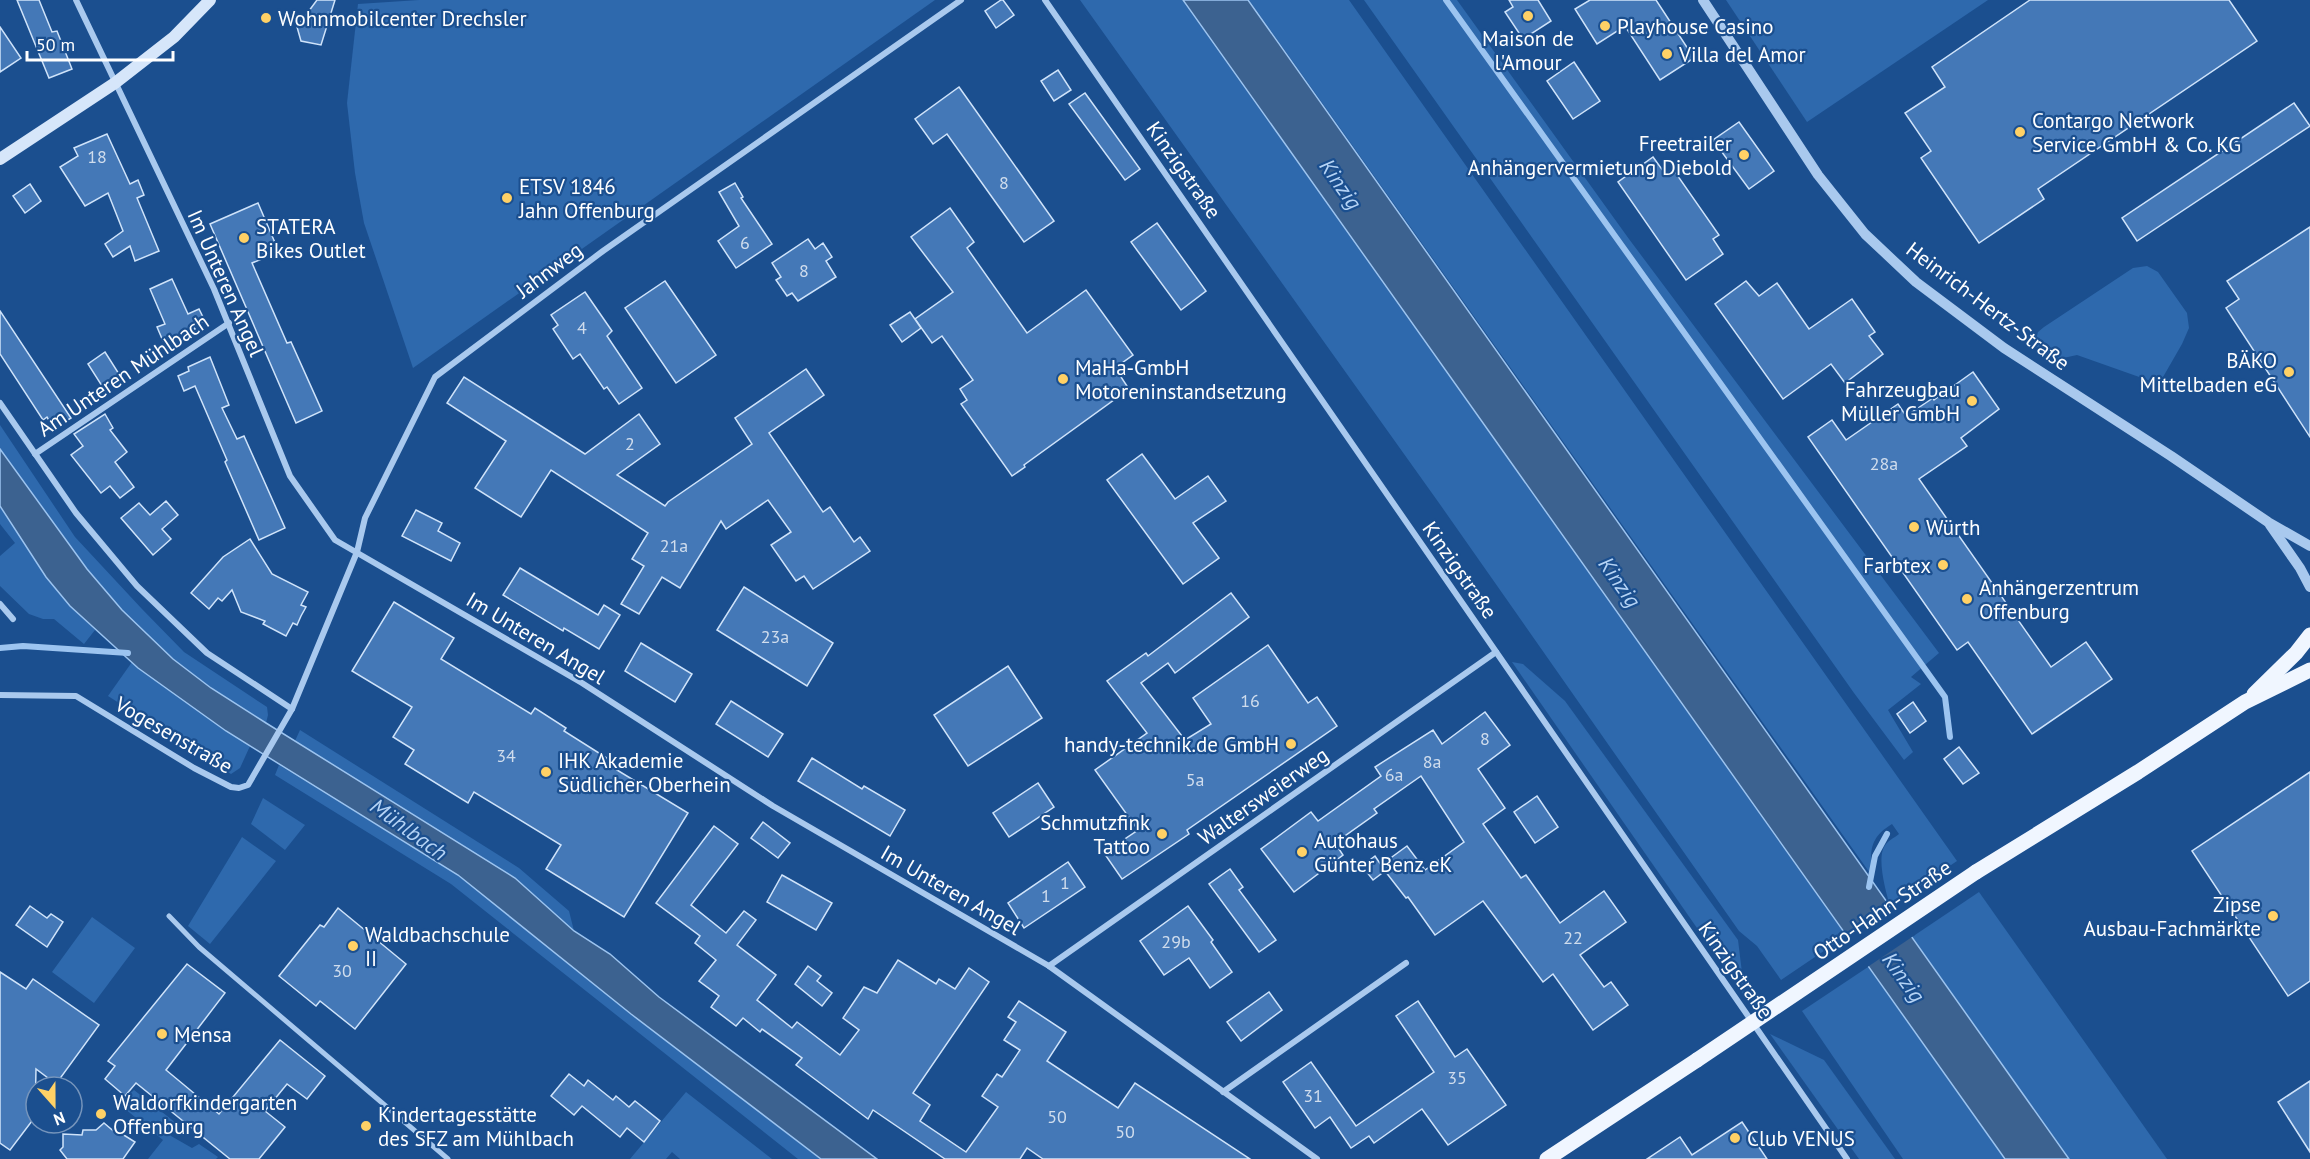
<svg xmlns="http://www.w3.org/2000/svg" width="2310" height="1159" font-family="'PT Sans',sans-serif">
<rect width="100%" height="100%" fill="#1b4f8f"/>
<g fill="#2e69ad">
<polygon points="419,0 935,0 413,368 364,223 355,173 347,103 358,4"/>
<polygon points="1080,0 1182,0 1846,936 1781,980 1757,946 1739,931 1439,503"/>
<path d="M1249,0H1349L1957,861L1890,906C1886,892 1877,860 1884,847C1887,841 1894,838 1899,834L1892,824C1869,838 1870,851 1872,876Z"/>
<polygon points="1364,0 1457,0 1629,239 1939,653 1911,677 1921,684 1888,710 1913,752 1904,760 1854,693"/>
<polygon points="1726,0 1988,0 1807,122"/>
<polygon points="2147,266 2158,272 2187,313 2189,328 2182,344 2159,384 2077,355 2054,360 2034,346 2038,332 2044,327 2133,268"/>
<polygon points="0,425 75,537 142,609 184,652 267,707 268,715 266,723 211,688 173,659 122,610 87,569 0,449"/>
<polygon points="0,506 46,577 70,606 95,630 84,644 54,619 43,619 29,614 0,586 0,556 15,543 0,524"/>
<polygon points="132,662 250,746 240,768 231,774 108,696"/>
<polygon points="1512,662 1523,664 1565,701 1738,940 1745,997"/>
<polygon points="300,730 519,868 569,911 574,931 515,878 295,741"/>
<polygon points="279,765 458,875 631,1014 821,1159 798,1159 451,884 275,775"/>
<polygon points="263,798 305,825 285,850 251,824"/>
<polygon points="242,837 276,861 210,944 188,926"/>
<polygon points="1979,892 2167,1159 2069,1159 1912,937"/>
<polygon points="92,917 135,948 94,1003 52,972"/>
<polygon points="1868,967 2005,1159 1903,1159 1802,1011"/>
<polygon points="1770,1034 1824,1060 1895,1159 1859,1159"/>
<polygon points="134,1090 176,1123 171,1130 171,1136 192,1148 199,1144 218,1157 216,1159 148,1159 163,1140 119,1104"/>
<polygon points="686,1092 772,1159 680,1159 672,1152 666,1159 630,1159"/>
</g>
<g fill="#3c6290" stroke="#9cc4f0" stroke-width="1.5">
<polygon points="1183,0 1248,0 2069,1159 2005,1159"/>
<polygon points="0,449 87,569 122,610 173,659 211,688 266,723 515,878 574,931 610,954 659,997 877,1159 821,1159 631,1014 458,875 226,731 138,668 70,606 46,577 0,506"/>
</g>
<polygon fill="#1b4f8f" points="1893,905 1915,935 1866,968 1844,938"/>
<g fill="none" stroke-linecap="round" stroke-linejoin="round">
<g stroke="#9cc4f0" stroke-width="6">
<polyline points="1446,0 1945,697 1950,737"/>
<polyline points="0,648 23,646 128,653"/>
<polyline points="1869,887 1875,856 1887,834"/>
</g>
</g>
<g fill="#4478b7" stroke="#cfe3fa" stroke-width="1.5">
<polygon points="17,0 39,0 52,32 57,31 72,69 49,78"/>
<polygon points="317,0 335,0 321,45 301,41 297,27"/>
<polygon points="1001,0 1003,0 1014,15 996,28 985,11"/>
<polygon points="1509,0 1538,0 1551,21 1523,39 1505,12 1513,7"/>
<polygon points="1590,0 1656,0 1694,58 1660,80 1625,26 1597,44 1575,9"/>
<polygon points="2030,0 2229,0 2257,41 2038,189 2044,199 1979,243 1921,158 1931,151 1905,113 1945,87 1932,67"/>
<polygon points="0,27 21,58 0,72"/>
<polygon points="1574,62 1600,101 1573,119 1547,81"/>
<polygon points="1058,70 1071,90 1054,101 1041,81"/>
<polygon points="959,87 1054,221 1024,242 947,134 933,144 915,119"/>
<polygon points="1085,93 1140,169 1125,180 1069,104"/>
<polygon points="2294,103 2310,126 2137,241 2122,218"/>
<polygon points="1739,122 1774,171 1749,189 1713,140"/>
<polygon points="107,134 130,184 138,180 144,195 137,198 159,251 135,261 130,246 113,257 105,244 123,231 108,193 85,206 60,167 78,156 74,148"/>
<polygon points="1653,157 1666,175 1673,169 1719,235 1713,239 1723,254 1686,280 1618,182"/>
<polygon points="735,183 743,197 741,198 772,244 736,268 718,241 739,226 719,192"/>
<polygon points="30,184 41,201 25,213 13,196"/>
<polygon points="258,203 279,252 252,263 287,343 291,342 322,411 296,423 210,224"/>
<polygon points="950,208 974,242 967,248 1027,333 1086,290 1133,355 1115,368 1129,389 1024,465 1025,467 1012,476 961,404 967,400 960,389 973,380 942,336 932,343 915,319 953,292 911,237"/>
<polygon points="1157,223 1206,291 1181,310 1131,242"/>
<polygon points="2310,227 2310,437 2226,308 2239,299 2227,281"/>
<polygon points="808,239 815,249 823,243 832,257 826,261 836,277 798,301 792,293 787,296 776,280 781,277 772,263"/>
<polygon points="172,279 188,314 199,309 205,321 193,326 195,329 163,341 157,327 165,324 150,289"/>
<polygon points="665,281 716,355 676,383 625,308"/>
<polygon points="1746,281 1759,296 1777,283 1809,329 1852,299 1875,332 1869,336 1883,354 1845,383 1831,364 1783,399 1715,304"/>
<polygon points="585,292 612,331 607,336 642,388 619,404 607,387 604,389 580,354 573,359 553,329 558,325 551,315"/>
<polygon points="0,311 71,418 54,429 47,417 43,420 0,354"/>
<polygon points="910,312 921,328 902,342 890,325"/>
<polygon points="105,352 119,374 102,386 88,364"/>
<polygon points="210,357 229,405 222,408 237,439 244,436 285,528 259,540 225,462 227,460 195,386 184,391 178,376 189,371 188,367"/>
<polygon points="806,369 824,395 769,433 823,512 830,507 854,542 860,537 870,551 813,589 804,576 796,581 771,545 791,532 768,500 726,529 721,521 680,588 662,577 639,614 621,604 644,566 632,559 648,533 551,470 521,517 475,488 506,441 447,403 464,377 585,454 639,414 660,444 617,475 665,506 668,502 752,444 735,418"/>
<polygon points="1973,372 1999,409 1961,438 1967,446 1919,479 2051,667 2086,642 2112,679 2032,734 1968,642 1957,650 1808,437 1832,420 1846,440 1898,404 1906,416 1933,398 1934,400"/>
<polygon points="105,414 113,428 110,430 127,452 115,462 134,487 120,498 110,486 101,493 71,455 83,446 74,434"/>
<polygon points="1142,454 1175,499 1208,476 1226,501 1193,523 1219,558 1183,584 1107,480"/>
<polygon points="166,501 178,515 162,529 171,539 153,555 121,518 139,503 150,515"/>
<polygon points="416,510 442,523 438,531 460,543 451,561 402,536"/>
<polygon points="250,539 272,574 308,592 301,605 306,607 301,616 297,625 293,623 286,636 263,624 265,621 241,612 232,590 222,601 218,598 209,609 191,593 223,557"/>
<polygon points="520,568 598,615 604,605 620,615 599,649 564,628 563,631 503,595"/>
<polygon points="744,587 833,643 807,686 717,630"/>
<polygon points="1231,593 1249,617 1175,673 1168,663 1141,683 1185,740 1211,724 1193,698 1268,645 1308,703 1317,697 1337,726 1187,830 1189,834 1122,879 1104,853 1138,830 1095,770 1147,733 1107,681 1146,653 1148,656"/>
<polygon points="394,602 454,638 441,659 531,714 535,708 566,728 564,731 610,760 607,764 688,813 624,917 546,869 561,845 474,792 468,803 405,764 414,750 393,737 412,707 352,671"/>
<polygon points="641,643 692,674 675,702 625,671"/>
<polygon points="1008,666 1042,718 968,766 934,715"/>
<polygon points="731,701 783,734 768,757 716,724"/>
<polygon points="1913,702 1926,721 1910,733 1897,714"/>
<polygon points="1485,712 1510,745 1478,769 1505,808 1483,824 1521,878 1526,875 1560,923 1604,891 1626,922 1580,955 1604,987 1611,982 1628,1005 1593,1030 1553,974 1543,982 1483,901 1435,935 1408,897 1406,898 1385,871 1373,880 1362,866 1375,856 1381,865 1407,846 1425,870 1464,842 1421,776 1374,809 1377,813 1335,843 1343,855 1294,892 1261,849 1311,812 1318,821 1381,776 1375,767 1433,730 1442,744"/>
<polygon points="1959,747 1979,773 1963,784 1944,759"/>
<polygon points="812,758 862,789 864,786 905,810 890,836 798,781"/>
<polygon points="2310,772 2310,981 2288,996 2192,851"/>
<polygon points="1038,783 1054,807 1009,837 993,813"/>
<polygon points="1537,796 1558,827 1535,843 1514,812"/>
<polygon points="763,822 790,843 778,858 751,838"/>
<polygon points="714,826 738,844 691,905 726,933 744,911 756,920 737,945 776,975 757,1000 792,1028 797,1022 840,1055 859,1030 843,1018 864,987 877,993 898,960 936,984 939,979 955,989 969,968 989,982 913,1093 930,1105 920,1121 966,1152 998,1107 982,1096 997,1074 1002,1077 1020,1050 1004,1040 1016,1022 1008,1017 1019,1001 1066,1032 1047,1061 1118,1108 1135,1083 1250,1159 1043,1159 1027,1148 1020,1159 945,1159 873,1110 868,1119 796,1065 802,1058 762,1029 760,1032 743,1018 736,1026 711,1007 719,996 699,981 716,960 695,943 700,936 656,903"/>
<polygon points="1068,862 1085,887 1024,928 1008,903"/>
<polygon points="1230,869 1243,887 1239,890 1276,940 1259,952 1209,884"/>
<polygon points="782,875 832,903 816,930 767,902"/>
<polygon points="30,906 47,918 51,914 63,922 47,947 16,925"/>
<polygon points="1188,906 1213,940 1211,942 1232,972 1210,988 1189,958 1164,975 1140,941"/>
<polygon points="338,908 406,964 355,1029 320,1001 316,1006 279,976 320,925 324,927"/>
<polygon points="187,964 225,993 166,1070 219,1114 280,1040 325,1076 307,1099 287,1084 265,1111 285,1127 259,1159 230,1159 136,1083 125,1096 105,1079 115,1066 108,1061"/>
<polygon points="808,966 821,976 817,981 832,993 822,1006 795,984"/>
<polygon points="0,972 26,989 33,979 99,1025 56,1084 36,1069 35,1117 10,1150 0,1143"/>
<polygon points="1269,992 1282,1010 1241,1041 1227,1022"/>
<polygon points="1418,1001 1455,1057 1467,1049 1506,1105 1448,1145 1422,1109 1374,1143 1369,1136 1351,1148 1330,1117 1315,1128 1283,1082 1311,1062 1356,1126 1434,1072 1396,1016"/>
<polygon points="569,1074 584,1086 588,1080 613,1100 616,1096 629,1107 635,1101 660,1121 644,1142 627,1128 620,1137 582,1106 574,1115 551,1096"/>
<polygon points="2310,1081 2310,1152 2278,1102"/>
<polygon points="1742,1122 1767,1159 1647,1159 1680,1137 1692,1155"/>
<polygon points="104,1123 117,1134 119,1132 135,1142 123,1159 67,1159 60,1150 63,1147 63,1134 82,1135 83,1130 96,1130"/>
</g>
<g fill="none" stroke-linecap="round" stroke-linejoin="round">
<polyline stroke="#a9c9ee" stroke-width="5" points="169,916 199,947 448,1159"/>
<g stroke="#a9c9ee" stroke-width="6">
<polyline points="76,0 214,289 290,476 335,540 582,683 773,806 1049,966 1317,1159"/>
<polyline points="1045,0 1847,1159"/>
<polyline points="0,403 76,513 137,586 207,653 292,709"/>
<polyline points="35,454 229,323"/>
<polyline points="0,604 13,619"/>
<polyline points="0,695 76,696 194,768 231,787 239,788 248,785 292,709 357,552 365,518 435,377 603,251 961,0"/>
<polyline points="1049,966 1496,652"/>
<polyline points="1223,1092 1406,963"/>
</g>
<g stroke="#a9c9ee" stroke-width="10">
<polyline points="1703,0 1818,175 1865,234 1916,282 2004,348 2171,456 2268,522 2310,546"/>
<polyline points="2270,525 2300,568 2310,587"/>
</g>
<polyline stroke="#d6e6fa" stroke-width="12" points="0,159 115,83 174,37 210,0"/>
<g stroke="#f0f6ff" stroke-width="15">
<polyline points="2254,694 2296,653 2310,635"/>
<polyline points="1976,872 2138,772 2245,702 2310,670"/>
<polyline points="1547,1159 1697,1060"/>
</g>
<polyline stroke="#f0f6ff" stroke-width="15" points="1697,1060 1976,872"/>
</g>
<g fill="#ffd166" stroke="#1b4f8f" stroke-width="2">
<circle cx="1528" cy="16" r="6"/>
<circle cx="266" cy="18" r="6"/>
<circle cx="1605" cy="26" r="6"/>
<circle cx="1667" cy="54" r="6"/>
<circle cx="2020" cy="132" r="6"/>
<circle cx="1744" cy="155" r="6"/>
<circle cx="507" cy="198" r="6"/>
<circle cx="244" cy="238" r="6"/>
<circle cx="2289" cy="372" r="6"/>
<circle cx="1063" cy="379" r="6"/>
<circle cx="1972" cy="401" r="6"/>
<circle cx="1914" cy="527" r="6"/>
<circle cx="1943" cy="565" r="6"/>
<circle cx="1967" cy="599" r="6"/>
<circle cx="1291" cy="744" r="6"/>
<circle cx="546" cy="772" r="6"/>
<circle cx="1162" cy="834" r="6"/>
<circle cx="1302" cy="852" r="6"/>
<circle cx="2273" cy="916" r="6"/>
<circle cx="353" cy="946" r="6"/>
<circle cx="162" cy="1034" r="6"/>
<circle cx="101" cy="1114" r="6"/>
<circle cx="366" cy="1126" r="6"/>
<circle cx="1735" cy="1138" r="6"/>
</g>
<g text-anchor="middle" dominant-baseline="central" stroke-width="4.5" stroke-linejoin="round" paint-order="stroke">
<g font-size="18" fill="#d0dded">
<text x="97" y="156">18</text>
<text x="1004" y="182">8</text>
<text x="745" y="242">6</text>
<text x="804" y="270">8</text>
<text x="582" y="327">4</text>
<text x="630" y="443">2</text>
<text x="1884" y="463">28a</text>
<text x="674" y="545">21a</text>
<text x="775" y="636">23a</text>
<text x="1250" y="700">16</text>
<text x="1485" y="738">8</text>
<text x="506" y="755">34</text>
<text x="1432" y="761">8a</text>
<text x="1394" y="774">6a</text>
<text x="1195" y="779">5a</text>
<text x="1065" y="882">1</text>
<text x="1046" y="895">1</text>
<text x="1573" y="937">22</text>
<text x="1176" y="941">29b</text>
<text x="342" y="970">30</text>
<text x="1457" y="1077">35</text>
<text x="1313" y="1095">31</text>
<text x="1057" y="1116">50</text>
<text x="1125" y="1131">50</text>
</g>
<g font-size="21" fill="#fff" stroke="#1b4f8f" text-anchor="start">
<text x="278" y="18">Wohnmobilcenter Drechsler</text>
<text x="1617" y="26">Playhouse Casino</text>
<text x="1528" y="38" text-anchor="middle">Maison de<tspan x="1528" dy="24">l'Amour</tspan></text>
<text x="1679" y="54">Villa del Amor</text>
<text x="2032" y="120">Contargo Network<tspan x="2032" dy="24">Service GmbH &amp; Co. KG</tspan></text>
<text x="1732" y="143" text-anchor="end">Freetrailer<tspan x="1732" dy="24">Anhängervermietung Diebold</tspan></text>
<text x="519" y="186">ETSV 1846<tspan x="519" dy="24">Jahn Offenburg</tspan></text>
<text x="256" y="226">STATERA<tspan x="256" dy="24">Bikes Outlet</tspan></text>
<text x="2277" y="360" text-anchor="end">BÄKO<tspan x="2277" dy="24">Mittelbaden eG</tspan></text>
<text x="1075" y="367">MaHa-GmbH<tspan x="1075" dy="24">Motoreninstandsetzung</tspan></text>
<text x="1960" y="389" text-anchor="end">Fahrzeugbau<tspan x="1960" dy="24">Müller GmbH</tspan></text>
<text x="1926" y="527">Würth</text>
<text x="1931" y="565" text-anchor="end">Farbtex</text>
<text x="1979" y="587">Anhängerzentrum<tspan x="1979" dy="24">Offenburg</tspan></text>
<text x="1279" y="744" text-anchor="end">handy-technik.de GmbH</text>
<text x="558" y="760">IHK Akademie<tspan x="558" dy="24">Südlicher Oberhein</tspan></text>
<text x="1150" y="822" text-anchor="end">Schmutzfink<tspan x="1150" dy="24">Tattoo</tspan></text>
<text x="1314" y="840">Autohaus<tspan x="1314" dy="24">Günter Benz eK</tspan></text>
<text x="2261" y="904" text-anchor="end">Zipse<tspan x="2261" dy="24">Ausbau-Fachmärkte</tspan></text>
<text x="365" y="934">Waldbachschule<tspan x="365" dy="24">II</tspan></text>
<text x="174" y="1034">Mensa</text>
<text x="113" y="1102">Waldorfkindergarten<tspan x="113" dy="24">Offenburg</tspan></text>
<text x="378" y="1114">Kindertagesstätte<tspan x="378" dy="24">des SFZ am Mühlbach</tspan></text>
<text x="1747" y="1138">Club VENUS</text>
</g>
<g font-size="21" fill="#fff" stroke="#1b4f8f">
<text transform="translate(1184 170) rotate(55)">Kinzigstraße</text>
<text transform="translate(549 270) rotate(-37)">Jahnweg</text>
<text transform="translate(226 283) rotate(66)">Im Unteren Angel</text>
<text transform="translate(1988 306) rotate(37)">Heinrich-Hertz-Straße</text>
<text transform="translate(123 375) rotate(-34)">Am Unteren Mühlbach</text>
<text transform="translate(1460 570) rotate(55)">Kinzigstraße</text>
<text transform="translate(536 638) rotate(31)">Im Unteren Angel</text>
<text transform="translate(174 735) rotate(30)">Vogesenstraße</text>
<text transform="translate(1263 796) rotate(-35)">Waltersweierweg</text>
<text transform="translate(951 890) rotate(30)">Im Unteren Angel</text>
<text transform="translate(1882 910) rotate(-34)">Otto-Hahn-Straße</text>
<text transform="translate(1736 970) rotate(55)">Kinzigstraße</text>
</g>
<g font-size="22" font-style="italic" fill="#b5d3f5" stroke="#1b4f8f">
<text transform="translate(1341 184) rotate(55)">Kinzig</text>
<text transform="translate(1620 582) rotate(55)">Kinzig</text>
<text transform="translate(409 829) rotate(36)">Mühlbach</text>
<text transform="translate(1904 977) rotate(54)">Kinzig</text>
</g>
</g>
<g transform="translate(54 1105) rotate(159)"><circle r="28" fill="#1b4f8f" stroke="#7695bc" stroke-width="1.5"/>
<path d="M0-4.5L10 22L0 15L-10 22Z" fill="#ffd166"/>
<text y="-9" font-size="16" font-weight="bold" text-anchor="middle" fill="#ffffff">N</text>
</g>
<path d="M27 51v9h146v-9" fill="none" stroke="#ffffff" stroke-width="3"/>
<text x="36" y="51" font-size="18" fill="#ffffff" stroke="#1b4f8f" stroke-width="4.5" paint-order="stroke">50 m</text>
</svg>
